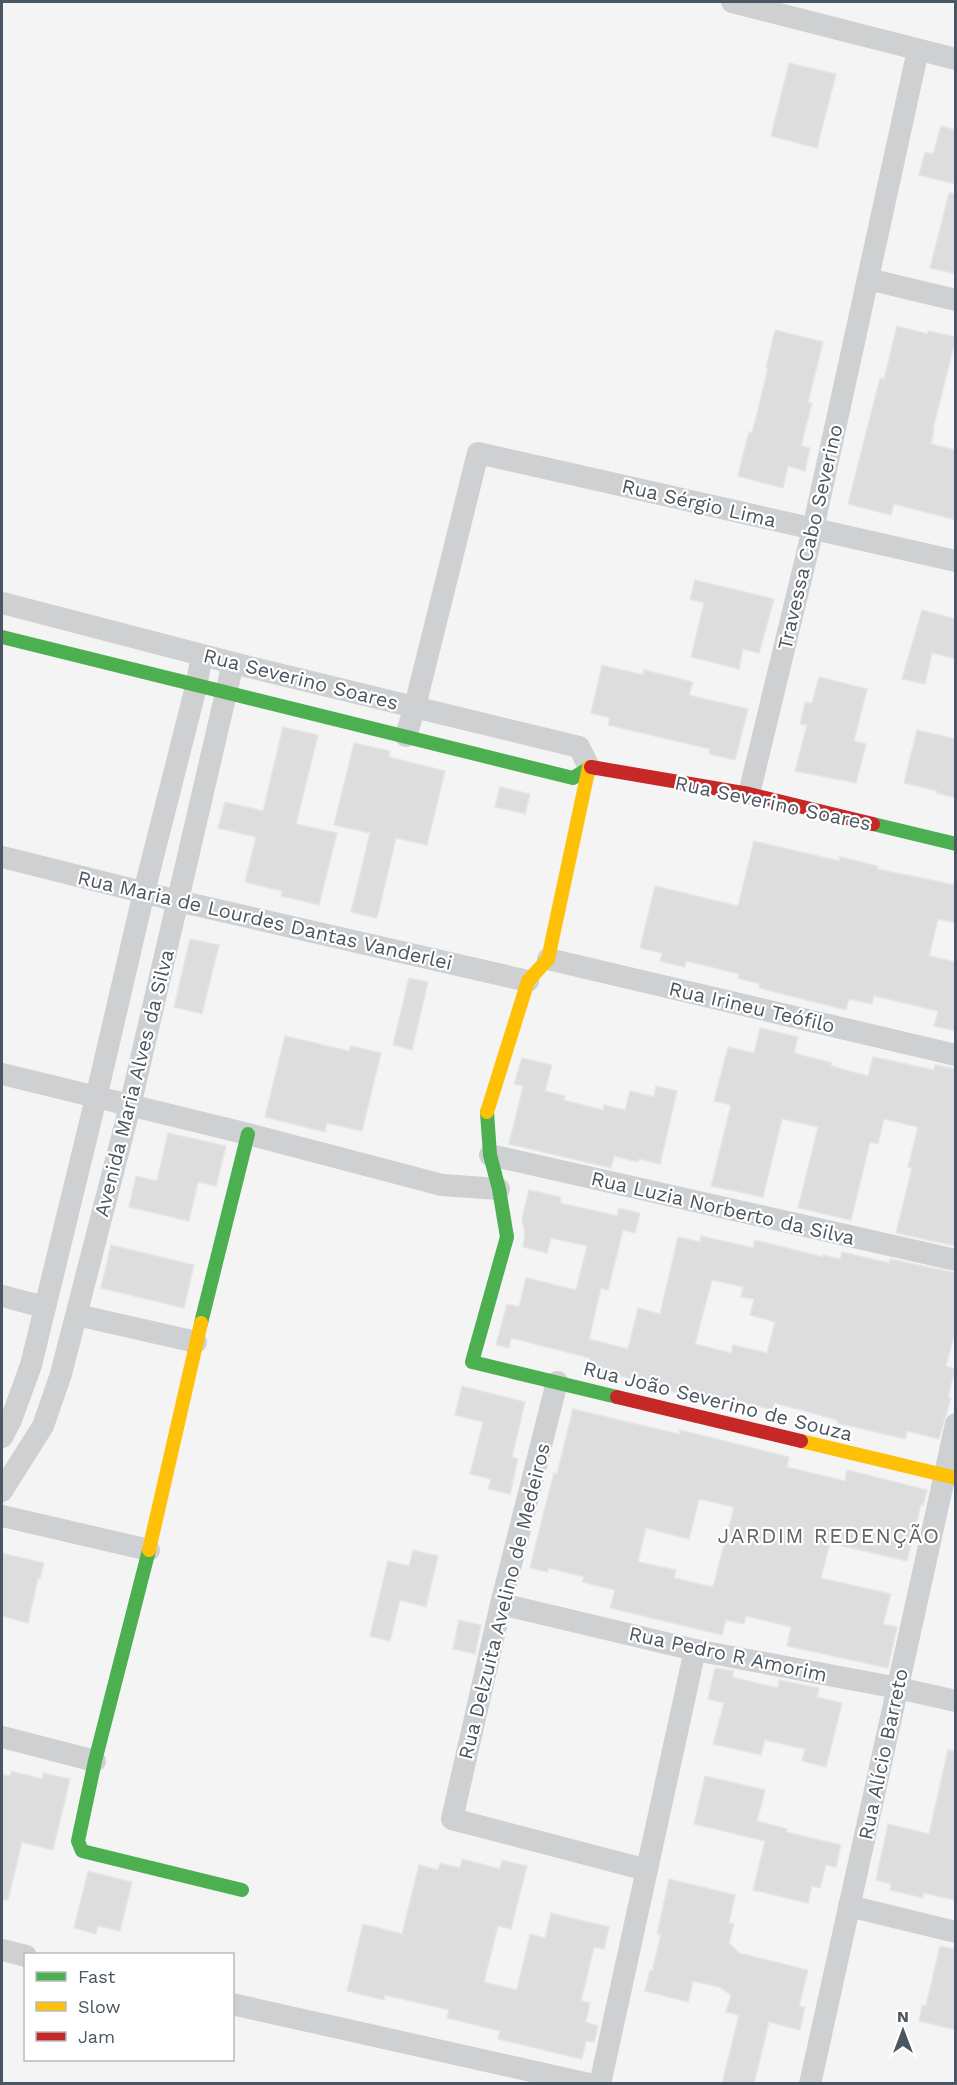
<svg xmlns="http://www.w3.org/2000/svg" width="957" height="2085" font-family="'Work Sans',sans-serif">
<rect width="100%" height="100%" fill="#f4f4f4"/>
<g fill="#ddddde" stroke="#e5e6e7" stroke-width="1.5" fill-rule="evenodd">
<polygon points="789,63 836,74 817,148 771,136"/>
<polygon points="941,126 956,130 956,184 919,175 925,152 933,154"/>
<polygon points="949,193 956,194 956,274 930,268"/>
<polygon points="897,326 928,334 928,331 956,337 933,429 934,430 931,444 956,450 956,520 894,504 891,515 848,504 880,378 884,379"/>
<polygon points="775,330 823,342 808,402 812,403 801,446 810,448 805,471 788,466 783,488 738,476 749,432 752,433 758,410 768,368 766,368"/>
<polygon points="695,580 774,599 759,653 743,649 739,669 691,657 704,603 690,599"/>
<polygon points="922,610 956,619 956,659 932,653 925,684 902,679"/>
<polygon points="602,665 643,675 644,670 693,682 689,695 748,709 735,760 709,754 710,749 608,725 610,718 591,713"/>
<polygon points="819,677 867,689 854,741 866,744 856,783 795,771 807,725 800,724 805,702 812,703"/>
<polygon points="283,727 318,735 296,824 337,833 319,905 281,896 282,891 245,882 256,837 218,828 225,802 263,811"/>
<polygon points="917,730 956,739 956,798 936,793 937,791 904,783"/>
<polygon points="354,743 390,751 389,757 445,771 427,845 396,838 377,918 351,912 370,833 334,825"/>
<polygon points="500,787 530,794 525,814 495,807"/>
<polygon points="754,841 839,861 840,857 878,866 877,869 956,885 956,923 938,919 929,956 956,962 956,1031 934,1026 938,1011 874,996 872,1004 849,999 846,1010 759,988 760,984 738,978 739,974 686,961 685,967 660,961 662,953 640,948 655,886 738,906"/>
<polygon points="190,939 219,945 202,1014 174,1007"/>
<polygon points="409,978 428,982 412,1050 393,1045"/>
<polygon points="760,1028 798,1037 794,1053 832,1063 831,1066 868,1076 873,1057 934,1070 935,1065 956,1069 956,1246 896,1233 912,1168 908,1167 918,1127 884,1119 878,1144 870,1142 851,1220 798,1208 818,1127 782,1119 763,1197 711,1186 731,1105 714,1101 728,1047 754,1053"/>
<polygon points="285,1036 349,1051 351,1046 381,1053 362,1131 327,1123 325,1132 265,1117"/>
<polygon points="522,1058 552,1065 545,1091 565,1096 564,1100 603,1110 604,1105 625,1110 630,1091 654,1097 656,1086 677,1091 660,1164 639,1159 638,1162 614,1156 611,1168 509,1144 523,1086 514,1084"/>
<polygon points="168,1133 226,1146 216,1186 198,1182 189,1221 129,1207 136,1176 157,1181"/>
<path d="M529,1190L561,1197L560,1203L596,1211L617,1216L619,1208L640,1213L635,1233L623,1230L608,1290L601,1288L589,1339L628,1349L638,1308L660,1314L678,1237L700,1242L701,1236L753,1248L755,1240L823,1257V1255L840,1259L842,1252L889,1263L890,1259L956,1273V1328L946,1366L955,1369L948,1397L951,1398L939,1439L907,1431L905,1439L837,1423V1420L775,1403L774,1410L740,1402L739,1406L683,1392V1394L643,1385L644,1382L604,1372V1375L586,1371L590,1358L511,1338L509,1348L496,1345L507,1304L519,1307L526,1278L576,1290L587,1246L551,1238L547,1253L523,1247L525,1235L522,1218ZM712,1280L743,1287L741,1297L754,1299L750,1315L775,1322L767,1353L733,1345L731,1353L695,1344Z"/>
<polygon points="111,1245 194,1265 184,1308 101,1288"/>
<polygon points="462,1386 525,1402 512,1457 518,1459 510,1494 488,1489 491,1479 470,1474 483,1422 455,1415"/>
<path d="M573,1409L679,1434L680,1430L789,1457L787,1467L845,1481L847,1470L927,1490L923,1506L921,1505L907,1561L830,1543L821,1578L891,1594L883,1624L897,1627L888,1668L787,1646L791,1627L746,1616L744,1624L726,1620L722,1635L610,1608L615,1590L582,1582L584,1577L548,1568V1572L530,1568L544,1511L554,1473L557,1474ZM699,1499L734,1507L713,1587L674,1578L676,1570L638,1562L646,1528L689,1539Z"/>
<polygon points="413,1550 438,1556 426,1607 400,1600 390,1641 370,1636 388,1561 409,1566"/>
<polygon points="2,1553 44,1563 40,1579 38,1578 28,1623 2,1616"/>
<polygon points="459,1620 481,1625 475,1654 453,1649"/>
<polygon points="715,1668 734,1671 732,1677 778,1688 779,1680 819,1688 817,1697 842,1703 826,1767 802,1761 805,1749 765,1740 761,1755 713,1744 724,1703 708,1699"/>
<polygon points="948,1750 956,1751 956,1900 923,1893 923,1898 890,1890 891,1884 876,1880 888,1824 929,1834"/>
<polygon points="11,1771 42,1779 43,1773 70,1779 53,1850 22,1842 8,1900 2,1900 2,1774 10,1776"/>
<polygon points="705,1776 765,1790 757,1821 787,1829 786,1832 841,1845 836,1867 826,1865 820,1888 812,1886 808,1903 753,1890 765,1841 694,1824"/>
<polygon points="462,1859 500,1869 502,1860 527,1866 511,1929 498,1926 484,1982 517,1990 530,1934 545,1938 551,1913 609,1927 604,1949 594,1947 581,2001 590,2003 586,2022 598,2026 594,2042 586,2041 582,2059 498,2039 500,2031 447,2018 449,2010 385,1995 384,2000 347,1991 363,1924 402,1934 419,1865 438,1870 440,1863 460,1868"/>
<polygon points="88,1871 132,1882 120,1931 98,1926 96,1934 74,1928"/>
<polygon points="669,1879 735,1895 729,1923 734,1924 729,1943 739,1953 808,1970 799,2006 805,2007 800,2030 769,2022 754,2084 722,2084 739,2015 726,2012 731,1995 719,1987 693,1981 688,2002 645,1991 650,1970 652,1971 661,1934 657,1934"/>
<polygon points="940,1946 956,1949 956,2030 919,2021 922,2005 926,2006"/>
</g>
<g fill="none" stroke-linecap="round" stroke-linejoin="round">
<g stroke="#ced0d2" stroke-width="22">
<polyline points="732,2 956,59"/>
<polyline points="868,279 956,300"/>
<polyline points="2,603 233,663 579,747 589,767"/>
<polyline points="406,736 415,706 478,453 956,561"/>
<polyline points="749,794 813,529 918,50"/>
<polyline points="2,857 178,901 528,981"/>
<polyline points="548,959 956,1055"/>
<polyline points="2,1074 248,1134 442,1185 499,1189"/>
<polyline points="490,1155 956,1260"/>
<polyline points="2,1296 44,1307"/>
<polyline points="77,1315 196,1342"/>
<polyline points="557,1382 501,1604 452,1819 647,1870"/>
<polyline points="2,1437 11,1420 31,1365 96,1098 144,892 196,687 202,655"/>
<polyline points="2,1491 43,1426 61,1374 130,1106 233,663"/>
<polyline points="2,1516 149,1550"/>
<polyline points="501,1604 695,1650 898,1688 956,1701"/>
<polyline points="2,1737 95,1761"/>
<polyline points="849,1906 956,1932"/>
<polyline points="2,1950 26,1956"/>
<polyline points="232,2004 589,2084"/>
<polyline points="600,2084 695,1650"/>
<polyline points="810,2084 956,1424"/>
</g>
<g stroke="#4caf50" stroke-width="14">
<polyline points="2,637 573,778 591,767"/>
<polyline points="873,824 956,844"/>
<polyline points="487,1112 490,1155 499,1189 507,1237 472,1362 617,1397"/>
<polyline points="201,1323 248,1134"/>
<polyline points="149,1550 95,1761 78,1841 82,1851 242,1890"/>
</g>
<g stroke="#ffc107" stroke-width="14">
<polyline points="487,1112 528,981 548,959 589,767"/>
<polyline points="801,1441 956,1478"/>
<polyline points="149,1550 201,1323"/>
</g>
<g stroke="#c62828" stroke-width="14">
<polyline points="591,767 749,794 873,824"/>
<polyline points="617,1397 801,1441"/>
</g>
</g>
<g text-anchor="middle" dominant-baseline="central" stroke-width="4.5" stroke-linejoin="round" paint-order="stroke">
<g font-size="20" fill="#4a5661" stroke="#fff">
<text transform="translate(699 503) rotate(13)">Rua Sérgio Lima</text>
<text transform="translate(810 537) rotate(-77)">Travessa Cabo Severino</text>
<text transform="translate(301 679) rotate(14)">Rua Severino Soares</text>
<text transform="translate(773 803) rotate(12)">Rua Severino Soares</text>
<text transform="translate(265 920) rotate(13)">Rua Maria de Lourdes Dantas Vanderlei</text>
<text transform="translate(752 1007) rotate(13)">Rua Irineu Teófilo</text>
<text transform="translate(134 1083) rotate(-76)">Avenida Maria Alves da Silva</text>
<text transform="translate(723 1208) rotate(13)">Rua Luzia Norberto da Silva</text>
<text transform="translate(718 1401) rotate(14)">Rua João Severino de Souza</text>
<text transform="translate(504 1601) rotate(-76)">Rua Delzuita Avelino de Medeiros</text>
<text transform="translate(728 1654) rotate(12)">Rua Pedro R Amorim</text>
<text transform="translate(883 1754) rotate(-78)">Rua Alício Barreto</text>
</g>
<g font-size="21" letter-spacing="1.5" fill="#5f6368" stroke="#fff">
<text x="829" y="1535">JARDIM REDENÇÃO</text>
</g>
</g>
<rect width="957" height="2085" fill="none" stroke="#4a5661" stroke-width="6"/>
<rect x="24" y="1953" width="210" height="108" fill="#ffffff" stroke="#b7bbc0" stroke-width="1.5"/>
<rect x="36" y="1972" width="30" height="9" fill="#4caf50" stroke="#b7bbc0" stroke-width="1.5"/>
<text x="78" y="1983" font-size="18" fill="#4a5661">Fast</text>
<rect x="36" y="2002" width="30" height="9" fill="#ffc107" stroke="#b7bbc0" stroke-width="1.5"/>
<text x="78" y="2013" font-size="18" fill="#4a5661">Slow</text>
<rect x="36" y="2032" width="30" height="9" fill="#c62828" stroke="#b7bbc0" stroke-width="1.5"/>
<text x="78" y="2043" font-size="18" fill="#4a5661">Jam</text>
<g transform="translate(903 2031)" stroke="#ffffff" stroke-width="4.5" paint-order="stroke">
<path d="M0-4.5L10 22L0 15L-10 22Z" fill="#4a5661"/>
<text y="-9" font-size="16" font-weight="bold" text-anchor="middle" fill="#4a5661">N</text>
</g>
</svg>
